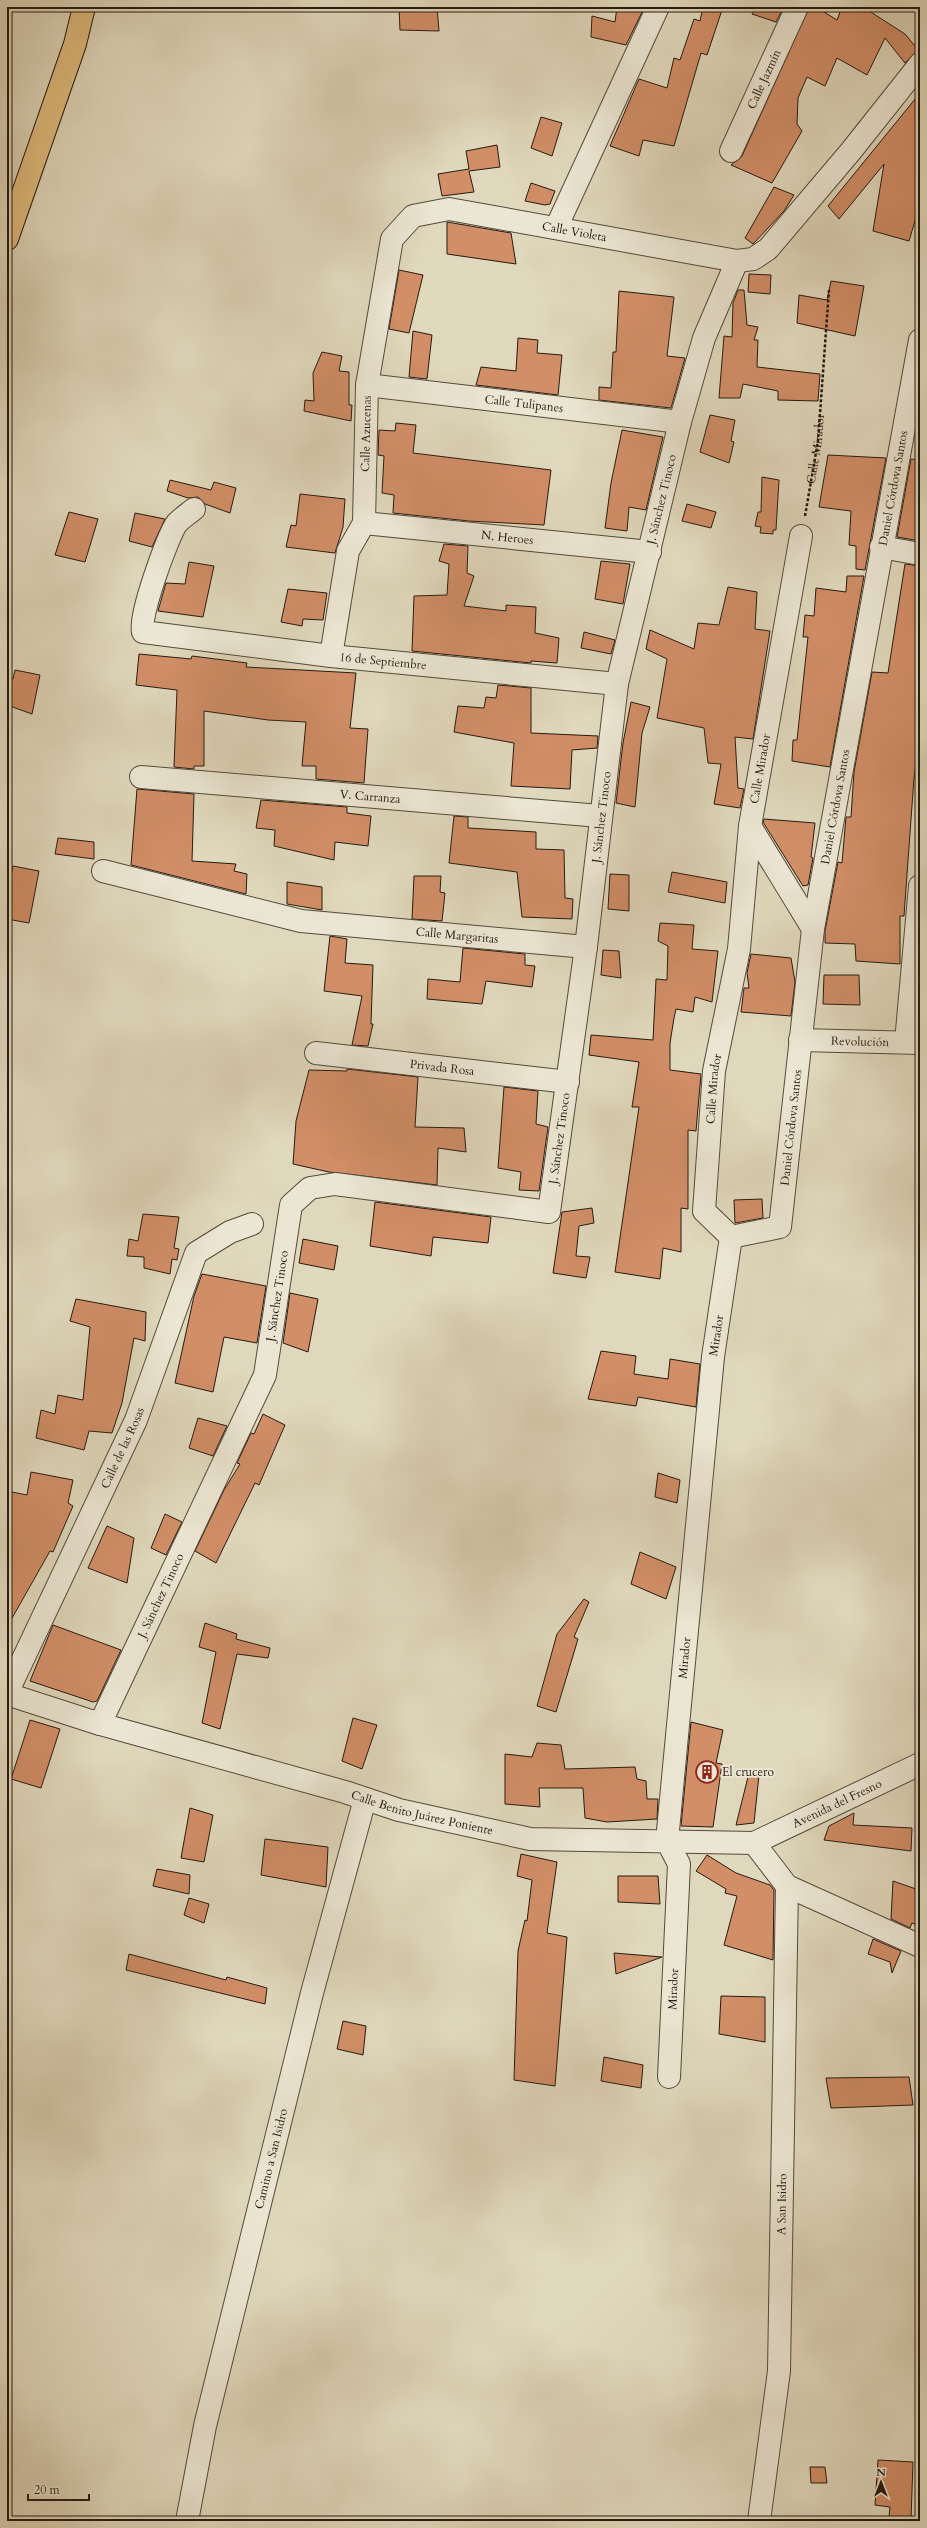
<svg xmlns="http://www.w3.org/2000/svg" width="927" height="2528" font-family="Cardo,serif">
<rect width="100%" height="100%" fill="#e0d8bc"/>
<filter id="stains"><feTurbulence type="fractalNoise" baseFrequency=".005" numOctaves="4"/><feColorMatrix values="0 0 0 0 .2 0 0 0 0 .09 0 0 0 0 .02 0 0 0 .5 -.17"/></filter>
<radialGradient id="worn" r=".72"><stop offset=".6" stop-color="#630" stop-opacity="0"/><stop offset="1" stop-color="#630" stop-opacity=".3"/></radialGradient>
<g fill="#d18e67" stroke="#261a11">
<polygon points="399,7 437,7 439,31 400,30"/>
<polygon points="617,7 643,10 626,45 591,37 592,16 615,22"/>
<polygon points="703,7 723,7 707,55 701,53 674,146 643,140 639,156 610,146 639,79 667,88 674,58 680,60 694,19 700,21"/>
<polygon points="755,7 778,7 783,8 776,22 752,14"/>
<polygon points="809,7 816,7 837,20 842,7 863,7 905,34 920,52 915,53 905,63 885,38 867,75 837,58 825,86 807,77 798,98 797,124 802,131 772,183 731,165 742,156"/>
<polygon points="920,93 920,204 909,241 873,231 884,164 839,219 828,206"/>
<polygon points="541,117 562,123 552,156 531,148"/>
<polygon points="497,145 500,167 469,171 474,192 442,196 438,174 469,169 466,151"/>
<polygon points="531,183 555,191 550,204 545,205 525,201"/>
<polygon points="774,187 794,195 784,211 753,244 745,238"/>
<polygon points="447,222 511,233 516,264 447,254"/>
<polygon points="399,270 423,275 409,333 389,329"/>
<polygon points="749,274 771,275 770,294 748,292"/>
<polygon points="831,281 864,286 855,336 797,323 799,295 827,300"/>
<polygon points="738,290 744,290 747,325 758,327 754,340 758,340 757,367 820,374 818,401 778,400 778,391 743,384 740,398 719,398 724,336 732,337 733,303"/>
<polygon points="619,291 674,297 667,356 685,358 671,408 599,400 599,387 611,388 613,352 616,352"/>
<polygon points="413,331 432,335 427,379 409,377"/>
<polygon points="518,338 538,340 537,353 562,355 558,395 476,385 481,367 516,371"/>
<polygon points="322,352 342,356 339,371 349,372 349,405 352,405 351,421 304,411 305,400 314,401 313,373"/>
<polygon points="710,415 735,420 731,441 734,442 729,463 700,452"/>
<polygon points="396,423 416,425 413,453 551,470 544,525 469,521 393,513 394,495 382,493 384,456 378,455 379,430 395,431"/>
<polygon points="622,430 663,437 646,510 629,507 627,531 605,528 611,483"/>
<polygon points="828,455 886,458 865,570 856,569 856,546 849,545 851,511 819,507"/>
<polygon points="911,459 920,460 920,541 897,537"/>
<polygon points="762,477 779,480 776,530 773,530 773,534 760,533 761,527 755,526 758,512 761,512"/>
<polygon points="170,480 211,490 214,482 236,488 230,513 205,504 198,497 188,498 167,491"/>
<polygon points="300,494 345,499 343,527 335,553 286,547 291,525 296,526"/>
<polygon points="687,504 716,512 711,528 682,521"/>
<polygon points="69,512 98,519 85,562 55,555"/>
<polygon points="135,513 165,519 152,547 129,541"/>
<polygon points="444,544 468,546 467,573 474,576 464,606 506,611 506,605 536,607 535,633 559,638 557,663 531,661 531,663 412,651 414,596 447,595 449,564 439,561"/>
<polygon points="601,561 630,564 623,604 595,599"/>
<polygon points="189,562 214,566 203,617 158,611 166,583 185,584"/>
<polygon points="905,564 920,566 920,679 917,706 920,707 920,735 914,778 904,916 900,916 900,964 856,961 855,944 825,943 825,931 838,862 842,863 846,817 851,817 854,772 872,672 888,673"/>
<polygon points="847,576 864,576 830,767 792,761 793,740 797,740 808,637 803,637 805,615 814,616 816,588 846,592"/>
<polygon points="728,587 757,592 755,629 770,631 753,739 735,737 738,788 744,789 740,808 714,804 721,764 708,763 704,728 657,718 667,659 646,649 650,630 694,649 698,623 719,625"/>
<polygon points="288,589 327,593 323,620 303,619 302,626 281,622"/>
<polygon points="584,632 615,640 611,654 581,648"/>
<polygon points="139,654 191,659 192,656 247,663 246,667 356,673 350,728 368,729 364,783 316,779 316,766 302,766 306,722 268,720 204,711 204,766 194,766 194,769 174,767 177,690 136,685"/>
<polygon points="15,670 40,675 32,714 7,705 7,678 13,679"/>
<polygon points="498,685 531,688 531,733 598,736 597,748 572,750 570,789 511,786 514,743 454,732 458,706 484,708 486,697 496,698"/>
<polygon points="631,702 650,707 642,733 635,807 616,803 623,743"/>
<polygon points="137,789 194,794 192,861 236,864 234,871 247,874 246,894 131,865"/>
<polygon points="261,800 347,807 347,813 371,816 368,846 335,842 334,860 274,846 275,830 256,828"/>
<polygon points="454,816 468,817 468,828 536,832 536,849 564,850 565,898 573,899 572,919 522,917 517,872 449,863"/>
<polygon points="764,819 815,823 811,857 813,858 808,885 803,886 763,822"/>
<polygon points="58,838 94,842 94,859 55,854"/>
<polygon points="13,866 39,871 29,923 7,919 7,891"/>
<polygon points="672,872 727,882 725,903 668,892"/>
<polygon points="610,874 629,875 629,911 608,909"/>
<polygon points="414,876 441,876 440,892 445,893 442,921 412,919"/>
<polygon points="287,882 322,887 322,910 287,904"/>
<polygon points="660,923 694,925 692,949 718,951 712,1002 695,997 693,1012 676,1009 674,1018 670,1043 670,1070 701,1074 696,1131 688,1130 688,1209 681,1208 681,1252 663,1248 660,1279 615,1272 639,1107 632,1107 639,1062 589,1055 591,1035 653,1040 656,979 667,980 668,946 658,941"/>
<polygon points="330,936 347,939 345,963 373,965 371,1024 373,1024 368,1046 352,1045 362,996 324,991"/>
<polygon points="463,948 525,954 525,965 535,966 532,987 486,981 482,1004 427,999 428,979 460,982"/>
<polygon points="603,950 619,951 621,978 601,975"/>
<polygon points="751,954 791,958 795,982 791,1016 741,1012 744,988 749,988 747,973"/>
<polygon points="824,975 859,975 860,1005 823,1004"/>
<polygon points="347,1069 418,1077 415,1127 464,1128 466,1152 438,1148 437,1185 329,1172 293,1164 296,1121 309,1070 347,1071"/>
<polygon points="504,1087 538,1091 536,1124 548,1127 539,1191 519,1190 521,1172 498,1168"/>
<polygon points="762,1199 763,1218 735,1223 734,1200"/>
<polygon points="375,1202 491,1217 488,1243 433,1237 431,1256 370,1246"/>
<polygon points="592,1208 594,1223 579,1226 576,1256 590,1257 586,1278 553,1273 562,1212"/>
<polygon points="143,1214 179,1217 174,1248 179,1249 177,1260 172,1259 170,1274 144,1268 144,1257 127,1256 129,1239 138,1241"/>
<polygon points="303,1239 338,1246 334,1270 299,1263"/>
<polygon points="202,1274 266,1286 257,1343 224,1337 213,1392 175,1383 194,1296"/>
<polygon points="290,1293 318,1299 308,1352 283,1343"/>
<polygon points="76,1299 146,1312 145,1341 134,1338 122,1403 112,1433 89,1431 84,1450 36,1438 41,1410 55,1414 58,1395 83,1400 90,1327 70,1321"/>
<polygon points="601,1351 636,1356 634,1374 668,1379 670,1359 700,1364 696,1407 638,1397 636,1406 588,1399"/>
<polygon points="263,1414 285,1425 259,1485 255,1483 216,1563 195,1551 224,1490 240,1464 237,1463 251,1433 254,1434"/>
<polygon points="198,1418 227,1426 213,1456 189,1448"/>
<polygon points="31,1472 73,1480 68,1503 73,1506 53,1552 50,1551 7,1627 7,1491 27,1495"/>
<polygon points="658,1473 680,1480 677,1503 655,1497"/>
<polygon points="165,1514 182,1522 166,1555 151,1548"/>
<polygon points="107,1526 134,1538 127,1583 88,1568"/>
<polygon points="640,1552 676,1567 666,1599 631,1584"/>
<polygon points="584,1599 589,1602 574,1637 578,1639 556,1712 537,1706 557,1634"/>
<polygon points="205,1623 237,1634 236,1639 270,1648 268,1658 237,1654 220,1729 202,1723 216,1652 199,1647"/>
<polygon points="53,1625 121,1650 97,1701 93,1702 30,1681"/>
<polygon points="353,1718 377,1725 362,1769 342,1761"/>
<polygon points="30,1720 60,1729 41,1788 11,1779"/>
<polygon points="691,1722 723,1730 716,1763 722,1764 713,1827 681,1826"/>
<polygon points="537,1743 561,1745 565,1769 635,1767 637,1779 646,1781 647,1799 658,1799 657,1819 607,1822 585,1818 583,1788 539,1788 540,1807 505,1804 505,1754 532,1757"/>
<polygon points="749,1773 759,1775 754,1823 736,1825"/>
<polygon points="190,1808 213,1815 204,1862 181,1858"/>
<polygon points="854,1813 853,1825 912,1828 911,1851 824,1840 829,1826"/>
<polygon points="265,1839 328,1847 326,1887 261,1875"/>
<polygon points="521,1854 557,1862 547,1933 567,1937 555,2086 514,2080 518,1951 525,1920 527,1921 532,1880 517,1876"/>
<polygon points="707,1855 736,1873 770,1885 774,1890 773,1960 724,1945 737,1896 725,1893 726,1889 696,1871"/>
<polygon points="157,1869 190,1875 189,1894 153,1886"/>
<polygon points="618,1876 658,1876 660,1904 618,1902"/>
<polygon points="893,1881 916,1889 917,1925 912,1923 910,1928 891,1919"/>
<polygon points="189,1898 209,1904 204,1923 184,1915"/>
<polygon points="873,1939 901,1951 892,1973 890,1962 868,1954"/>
<polygon points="614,1953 662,1957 616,1974"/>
<polygon points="129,1954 226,1980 227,1977 267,1988 265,2004 126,1970"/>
<polygon points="721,1996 765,1997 765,2042 719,2034"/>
<polygon points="343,2021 366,2026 363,2055 337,2049"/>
<polygon points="604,2057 643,2065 641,2088 601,2081"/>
<polygon points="909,2077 913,2105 831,2108 826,2078"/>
<polygon points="878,2460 913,2462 911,2520 889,2517 890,2507 875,2505"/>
<polygon points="810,2467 825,2467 827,2483 811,2483"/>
</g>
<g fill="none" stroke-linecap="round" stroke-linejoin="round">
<g stroke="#544a3c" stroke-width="24">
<g id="minor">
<path id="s2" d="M731,151L797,7"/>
<polyline points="556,228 658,7"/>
<path id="s3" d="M367,385L680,422"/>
<path id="s4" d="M194,509C188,514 182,518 177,523C168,535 137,621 143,632L331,656L617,684"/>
<path id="s5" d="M364,523L650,552"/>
<polyline points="881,547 920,554"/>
<path id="s6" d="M331,656L348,551L364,523L367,385L392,239L413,216L449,209L737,261L753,259L768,249L851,151L920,64"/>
<path id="s7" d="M141,777L600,816"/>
<polyline points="750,826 813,929"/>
<path id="s8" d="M103,871L301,921L586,947"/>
<path id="s9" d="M800,1040L920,1043"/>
<polyline points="906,1042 920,886"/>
<path id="s10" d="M316,1053L568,1082"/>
<path id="s11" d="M731,1237L780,1227L813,929L920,340"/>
<path id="s12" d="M731,1237L704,1211L714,1071L739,949L750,826L801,536"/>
<path id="s13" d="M7,1693L136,1420L196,1253L230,1232L252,1224"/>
<path id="s14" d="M7,1694L100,1724L345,1792L399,1810L530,1839L754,1843L920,1764"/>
<path id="s15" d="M100,1724L265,1375L291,1205L310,1188L335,1184L549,1212L586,947L617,684L680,422L704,338L737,261"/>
<polyline points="754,1843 787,1886 920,1946"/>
<path id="s16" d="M669,2077L679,1864L667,1841L713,1357L731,1237"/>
<path id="s17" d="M187,2521L205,2426L312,1993L365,1799"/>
<path id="s18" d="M759,2521L779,2371L787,1886"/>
</g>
</g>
<g stroke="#261a11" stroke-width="24">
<polyline id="major" points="7,239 75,44 84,7"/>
</g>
<path stroke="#261a11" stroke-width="2.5" stroke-dasharray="3 2" stroke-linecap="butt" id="s1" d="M805,516L818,441L829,290"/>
<use href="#minor" stroke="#ebe6d3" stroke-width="22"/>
<use href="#major" stroke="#e0bc7e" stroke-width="22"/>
</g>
<defs>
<g id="building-ring" transform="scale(1.15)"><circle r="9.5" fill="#ebe6d3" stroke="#8f2418" stroke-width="1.5"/><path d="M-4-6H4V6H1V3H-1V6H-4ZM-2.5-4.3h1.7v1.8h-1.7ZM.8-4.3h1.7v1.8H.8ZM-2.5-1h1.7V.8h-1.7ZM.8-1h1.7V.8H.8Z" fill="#8f2418"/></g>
</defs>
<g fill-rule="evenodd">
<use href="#building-ring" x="707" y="1772"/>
</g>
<g text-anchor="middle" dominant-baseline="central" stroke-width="4" stroke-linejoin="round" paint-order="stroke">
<g font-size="12" fill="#261a11" stroke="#ebe6d3">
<text stroke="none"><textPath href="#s2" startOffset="79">Calle Jazmín</textPath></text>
<text stroke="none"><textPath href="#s6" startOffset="620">Calle Violeta</textPath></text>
<text stroke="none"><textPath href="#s3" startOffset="158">Calle Tulipanes</textPath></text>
<text stroke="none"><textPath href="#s6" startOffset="228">Calle Azucenas</textPath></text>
<text stroke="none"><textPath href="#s1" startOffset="68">Calle Mirador</textPath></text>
<text stroke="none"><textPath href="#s11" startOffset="798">Daniel Córdova Santos</textPath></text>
<text stroke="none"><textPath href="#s15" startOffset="1547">J. Sánchez Tinoco</textPath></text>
<text stroke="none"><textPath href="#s5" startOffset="144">N. Heroes</textPath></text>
<text stroke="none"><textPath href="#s4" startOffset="379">16 de Septiembre</textPath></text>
<text stroke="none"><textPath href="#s12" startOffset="484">Calle Mirador</textPath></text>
<text stroke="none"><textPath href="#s7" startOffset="230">V. Carranza</textPath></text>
<text stroke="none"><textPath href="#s11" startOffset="474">Daniel Córdova Santos</textPath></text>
<text stroke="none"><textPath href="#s15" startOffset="1223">J. Sánchez Tinoco</textPath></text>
<text stroke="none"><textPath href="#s8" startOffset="361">Calle Margaritas</textPath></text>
<text stroke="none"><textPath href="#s9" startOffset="60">Revolución</textPath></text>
<text stroke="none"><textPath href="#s10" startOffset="127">Privada Rosa</textPath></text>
<text stroke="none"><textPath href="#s12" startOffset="160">Calle Mirador</textPath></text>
<text stroke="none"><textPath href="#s11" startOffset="150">Daniel Córdova Santos</textPath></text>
<text stroke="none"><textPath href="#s15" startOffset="899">J. Sánchez Tinoco</textPath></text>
<text stroke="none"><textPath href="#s15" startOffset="466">J. Sánchez Tinoco</textPath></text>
<text stroke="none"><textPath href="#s16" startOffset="747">Mirador</textPath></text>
<text stroke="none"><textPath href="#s13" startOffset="271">Calle de las Rosas</textPath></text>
<text stroke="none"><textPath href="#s15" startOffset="142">J. Sánchez Tinoco</textPath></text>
<text stroke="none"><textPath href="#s16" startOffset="423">Mirador</textPath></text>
<text stroke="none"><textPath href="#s14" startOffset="859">Avenida del Fresno</textPath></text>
<text stroke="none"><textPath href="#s14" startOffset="432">Calle Benito Juárez Poniente</textPath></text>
<text stroke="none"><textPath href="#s16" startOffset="88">Mirador</textPath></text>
<text stroke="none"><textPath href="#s17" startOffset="372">Camino a San Isidro</textPath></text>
<text stroke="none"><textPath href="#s18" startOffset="318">A San Isidro</textPath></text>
</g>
<g font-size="12" fill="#261a11" stroke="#ebe6d3" text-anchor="start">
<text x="722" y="1772">El crucero</text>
</g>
</g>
<rect width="927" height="2528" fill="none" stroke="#e0d8bc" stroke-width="24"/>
<rect x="8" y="8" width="911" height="2512" fill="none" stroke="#261a11" stroke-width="2"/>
<rect x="12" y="12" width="903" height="2504" fill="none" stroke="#261a11"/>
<g transform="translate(881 2482)" stroke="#ebe6d3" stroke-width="3" paint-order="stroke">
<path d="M0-3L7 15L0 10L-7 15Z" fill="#261a11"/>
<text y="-6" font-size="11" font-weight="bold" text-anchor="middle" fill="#261a11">N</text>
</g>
<path d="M28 2494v6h61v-6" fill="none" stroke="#261a11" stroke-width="2"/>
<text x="34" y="2494" font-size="12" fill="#261a11" stroke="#ebe6d3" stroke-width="3" paint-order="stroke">20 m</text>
<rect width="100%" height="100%" filter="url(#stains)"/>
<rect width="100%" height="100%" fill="url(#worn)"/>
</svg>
